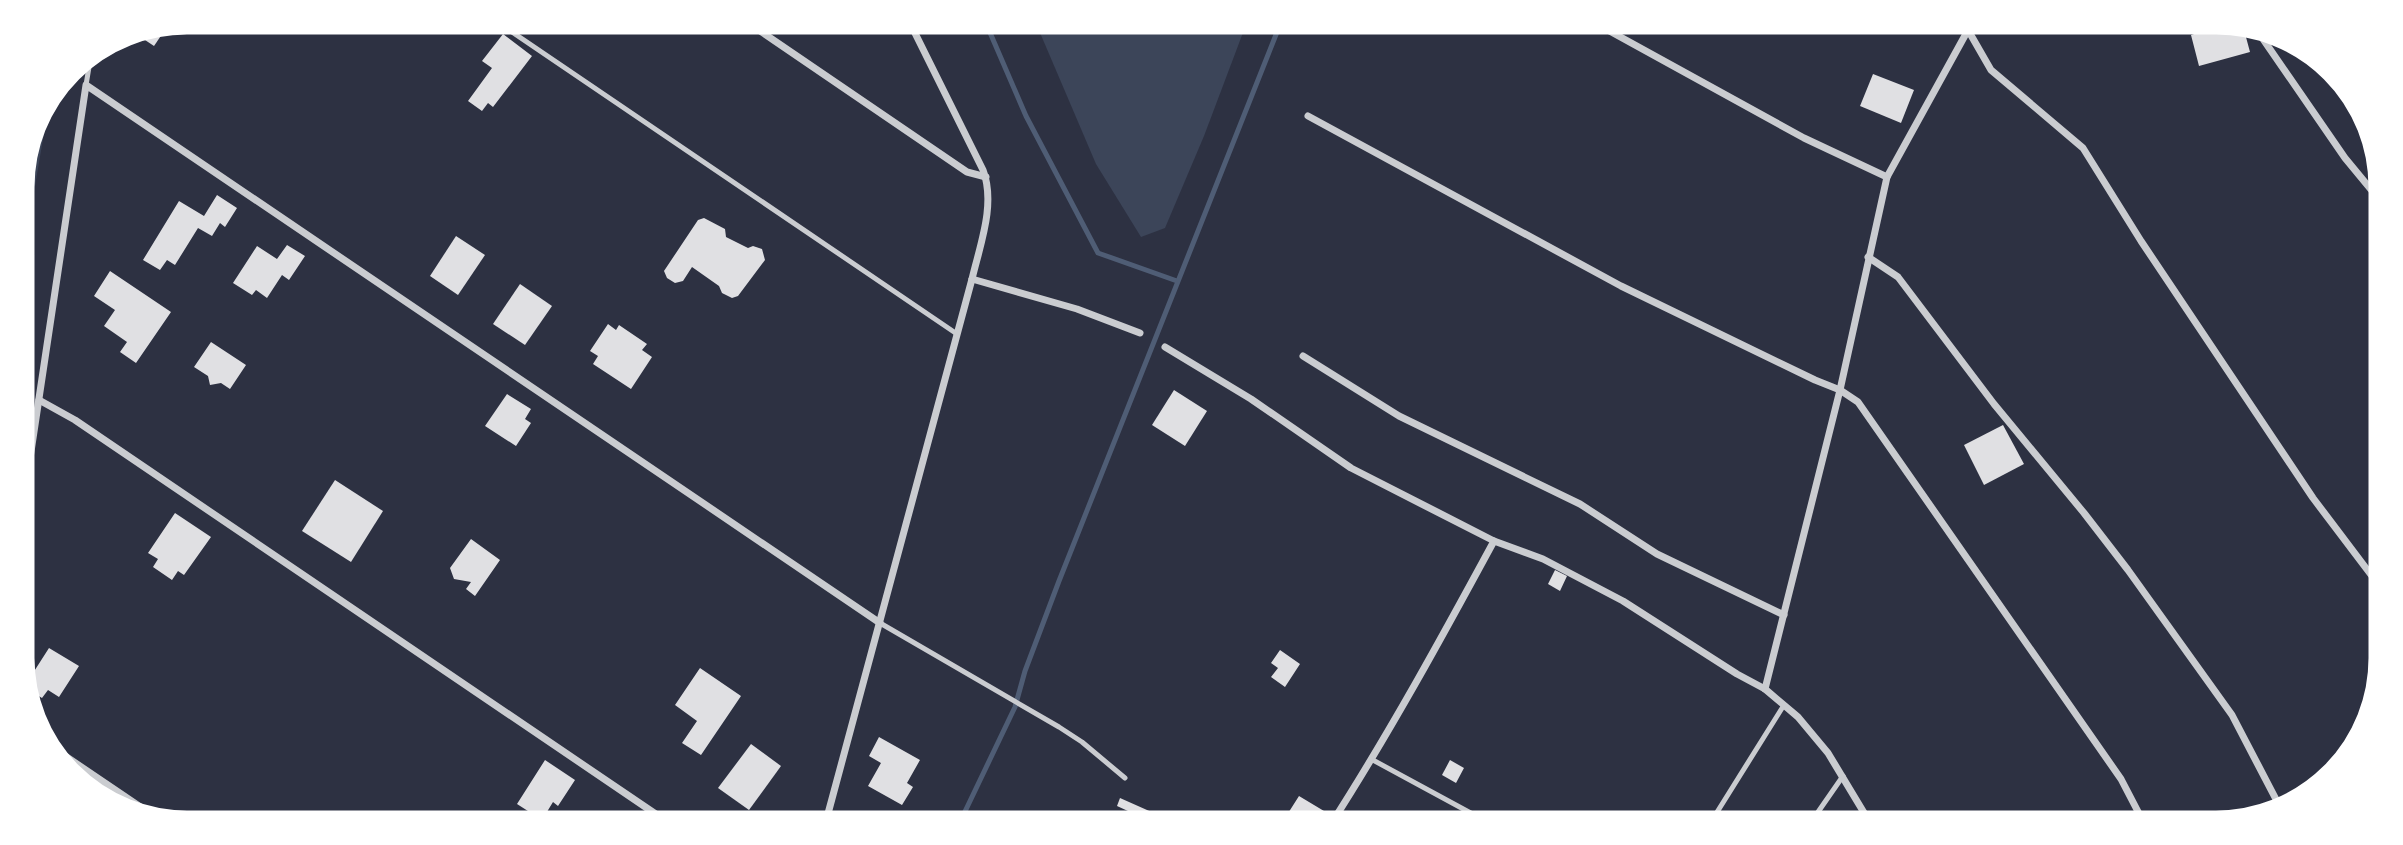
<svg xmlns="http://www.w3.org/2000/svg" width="2403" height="845" font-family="'PT Sans',sans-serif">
<rect width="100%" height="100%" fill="#2d3142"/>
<g fill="#3c4559">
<polygon points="1035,21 1247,22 1204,136 1165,228 1141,237 1096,164"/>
<polygon points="51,92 18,286 18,175 35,112"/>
</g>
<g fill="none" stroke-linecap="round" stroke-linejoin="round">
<g stroke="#4f5d75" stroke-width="5">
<polyline points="985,21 1026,116 1098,253 1177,281"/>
<polyline points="960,822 1015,707 1025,671 1059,581 1281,22"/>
</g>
</g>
<g fill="#e0e0e3">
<polygon points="797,20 824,20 816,32"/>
<polygon points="171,21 154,46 142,38 150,25"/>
<polygon points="2204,26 2243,26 2250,52 2199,66 2191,35 2203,31"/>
<polygon points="503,34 532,56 493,107 488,103 482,111 468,101 492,68 482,61"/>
<polygon points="1873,74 1914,90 1901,123 1860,106"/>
<polygon points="217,195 237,208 225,227 220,223 212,236 198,228 175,265 167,260 160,270 143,260 179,201 204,216"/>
<polygon points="704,218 725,229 726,237 748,248 753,246 762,249 765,260 738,296 732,298 722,293 719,286 692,267 683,281 675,283 667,278 664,271 698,220"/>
<polygon points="456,236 485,255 458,295 430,276"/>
<polygon points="287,245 305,256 289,280 282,275 267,298 256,290 252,295 233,283 257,246 277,259"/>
<polygon points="110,271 171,312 136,363 120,352 127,342 104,326 115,310 94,296"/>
<polygon points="520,284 552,306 525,345 493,324"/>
<polygon points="608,324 616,330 619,325 647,344 642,350 652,357 631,389 593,364 598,356 590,351"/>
<polygon points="211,342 246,365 230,389 221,383 210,385 208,376 194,367"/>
<polygon points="1174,390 1207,411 1185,446 1152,425"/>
<polygon points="507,394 531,409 525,419 531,423 516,446 485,426"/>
<polygon points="2003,425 2024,464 1984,485 1964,445"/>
<polygon points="335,480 383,511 351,562 302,531"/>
<polygon points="175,513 211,537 184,575 178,571 172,580 153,567 158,559 148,553"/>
<polygon points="471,539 500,560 475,596 466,589 471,582 454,579 450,568"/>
<polygon points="1555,570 1567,576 1560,591 1548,584"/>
<polygon points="49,648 79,666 59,697 48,690 42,698 24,687"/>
<polygon points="1280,650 1300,664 1285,687 1271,677 1278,668 1271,663"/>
<polygon points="700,668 741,696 701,755 682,743 697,721 675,705"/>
<polygon points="879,737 920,760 907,783 913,787 902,805 868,786 881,763 869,756"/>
<polygon points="751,744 781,766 749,810 718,788"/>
<polygon points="545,760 575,780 558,806 553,802 542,820 517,804"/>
<polygon points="1450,760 1464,768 1456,783 1442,775"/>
<polygon points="1299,796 1324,811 1316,823 1302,823 1296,819 1293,823 1285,818"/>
<polygon points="1120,798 1156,814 1152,822 1117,806"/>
</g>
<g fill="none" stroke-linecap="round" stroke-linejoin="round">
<g stroke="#caccd0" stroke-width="5">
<polyline points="493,19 957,334"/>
<polyline points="86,85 92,49"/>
<polyline points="880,623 1059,727 1082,742 1125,778"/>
<polyline points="1371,759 1491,824"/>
<polyline points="1709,825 1784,705"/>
<polyline points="1809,825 1843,776"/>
</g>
<g stroke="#caccd0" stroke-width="7">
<polyline points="744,20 967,172 986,177"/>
<polyline points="1595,23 1804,138 1887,177"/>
<polyline points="2254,26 2345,158 2383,204"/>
<polyline points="1968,30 1991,70 2083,148 2141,241 2313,498 2378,584"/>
<polyline points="1308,116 1621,286 1815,380 1840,390 1858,402 2121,779 2146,827"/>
<polyline points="1868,257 1898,277 1994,404 2084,513 2128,570 2232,715 2280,807"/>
<polyline points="972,279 1077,309 1140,333"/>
<polyline points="1165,347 1251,399 1351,468 1494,541 1543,559 1623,601 1737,674 1765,689 1798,717 1828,753 1872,826"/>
<polyline points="1303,356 1399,416 1580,504 1657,554 1784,615"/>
<polyline points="39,400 75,420 666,821"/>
<polyline points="20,525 86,85 880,623"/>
<polyline points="1765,689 1840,390 1887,177 1968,30 1967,25"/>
<polyline points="46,743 158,819"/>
<path d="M826,821L972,279C980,245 996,204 983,170L909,21"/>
<path d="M1331,824C1390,732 1442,637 1494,541"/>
</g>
</g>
<path d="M0 0H2403V845H0ZM187 30H2216A157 157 0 0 1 2373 187V658A157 157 0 0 1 2216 815H187A157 157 0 0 1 30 658V187A157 157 0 0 1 187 30Z" fill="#fff" fill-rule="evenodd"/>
<path fill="none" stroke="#fff" stroke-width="9" d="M187 30H2216A157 157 0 0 1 2373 187V658A157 157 0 0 1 2216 815H187A157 157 0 0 1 30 658V187A157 157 0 0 1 187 30Z"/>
</svg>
